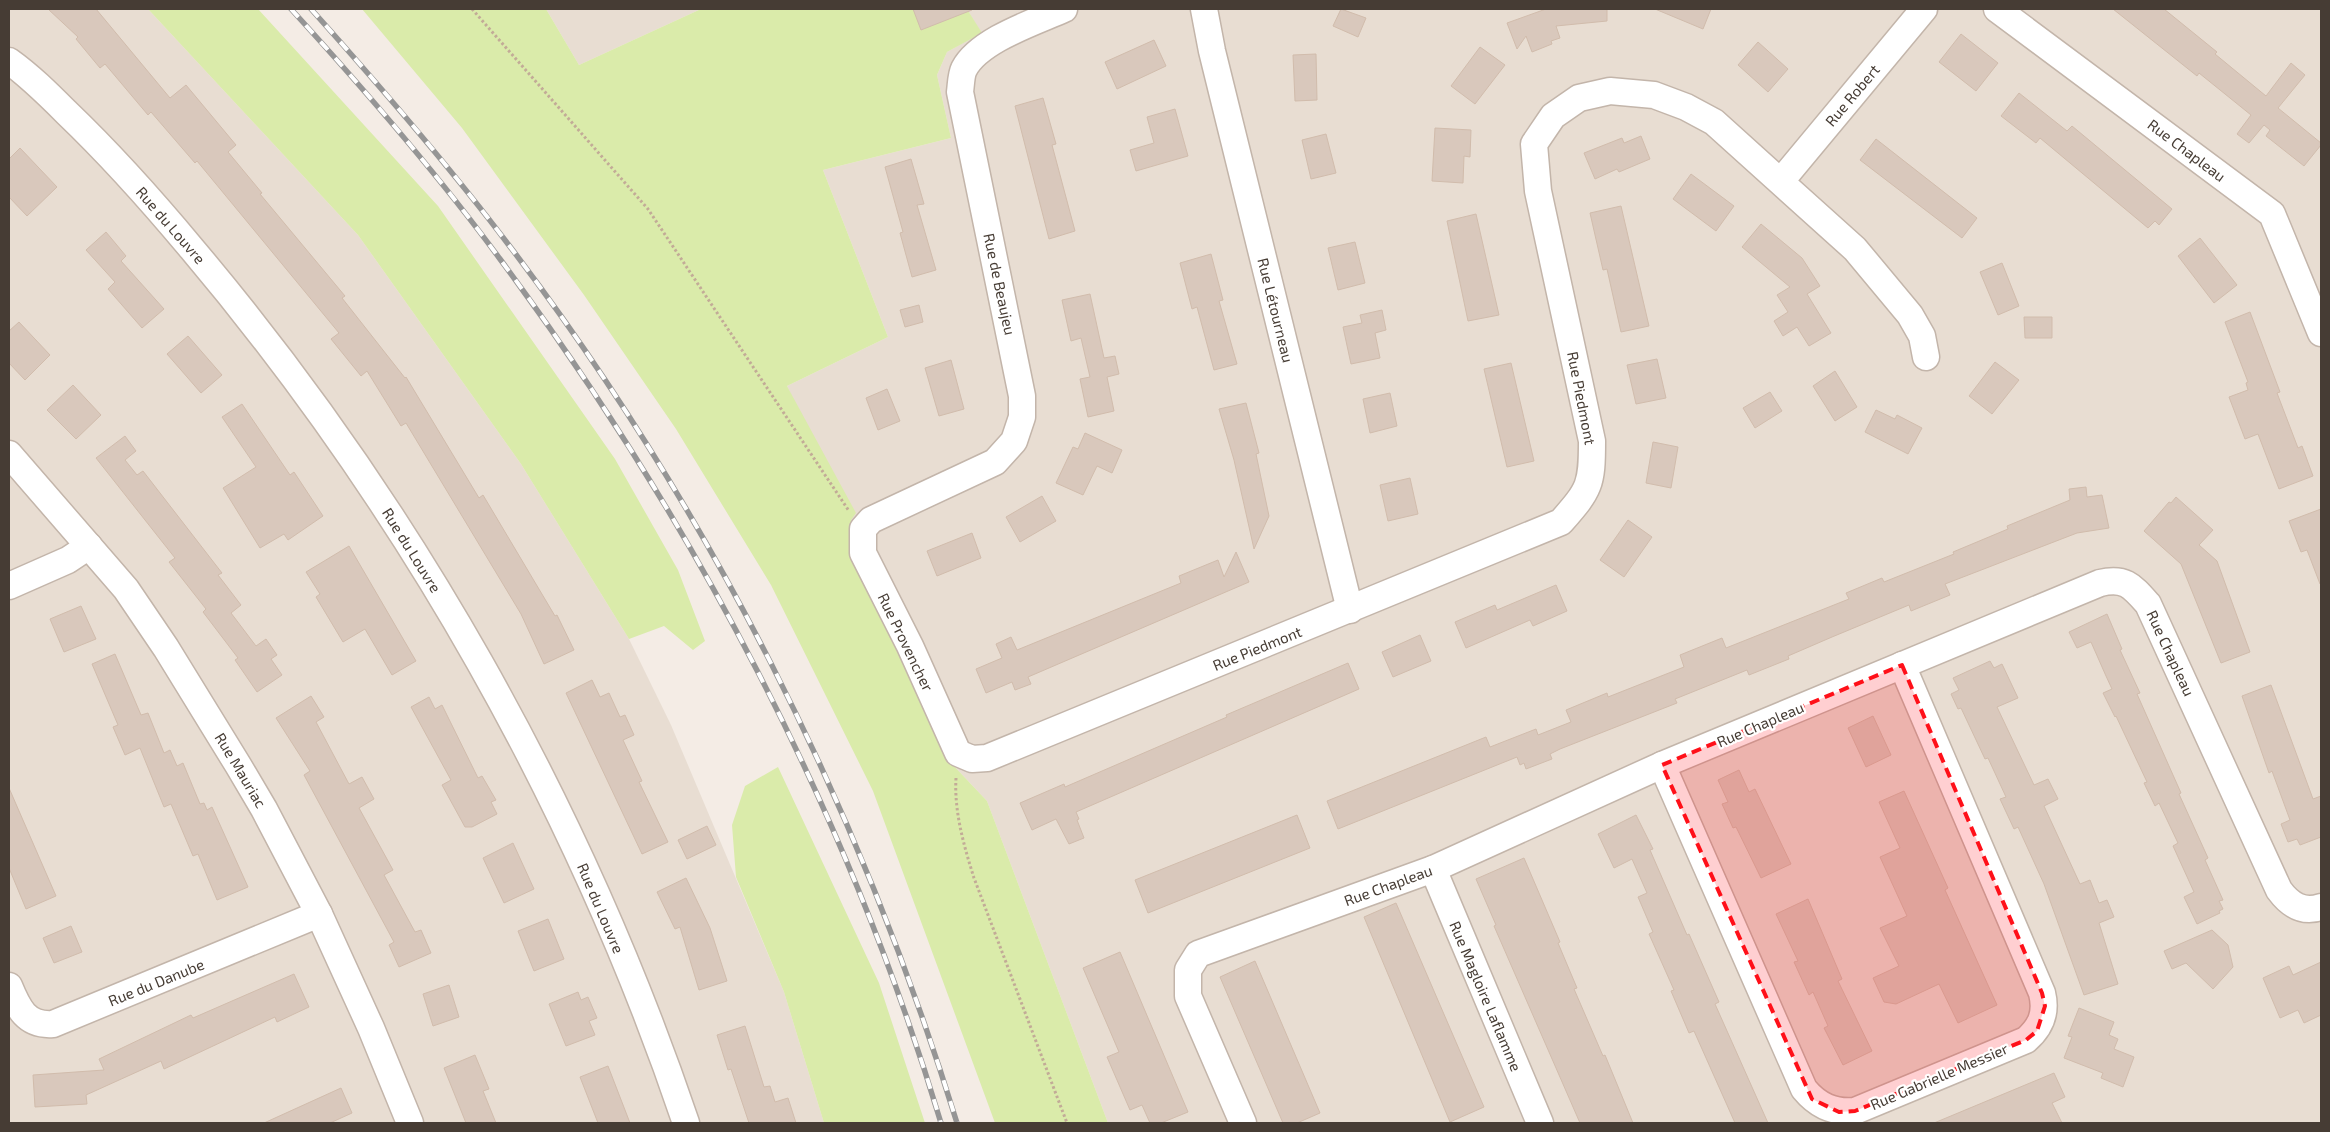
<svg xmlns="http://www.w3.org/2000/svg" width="2330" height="1132" font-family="'Exo 2',sans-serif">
<rect width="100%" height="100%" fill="#f4ece5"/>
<g fill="#e8ddd2">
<polygon points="9,9 148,9 358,235 521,464 629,639 671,725 784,992 824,1123 9,1123"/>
<polygon points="546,9 701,9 579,65"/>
<polygon points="967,9 2321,9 2321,1123 1108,1123 987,801 952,764 851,557 851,520 787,386 888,337 823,170 951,138 937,75 947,52 981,33"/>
</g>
<g fill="#daebaa">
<polygon points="148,9 258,9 438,206 615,459 678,570 705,641 693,650 664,626 629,639 521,464 358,235"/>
<polygon points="362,9 546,9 579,65 701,9 967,9 982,33 947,52 937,75 951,138 823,170 888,337 787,386 856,513 851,520 851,557 952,764 987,801 1108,1123 995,1123 873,791 771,585 676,429 584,295 462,128"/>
<polygon points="778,767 879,983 925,1123 824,1123 784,992 736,877 732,825 745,786"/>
</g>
<g fill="#d9c8bc" stroke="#d1bcac">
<polygon points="48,9 96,9 170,98 186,85 236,145 228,152 262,193 260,194 345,296 342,298 405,378 406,377 479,498 483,495 555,616 557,615 574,650 544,664 521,614 406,423 401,426 367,371 361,376 331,339 339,333 197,161 195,163 151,112 148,115 105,64 100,68 76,39 78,37"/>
<polygon points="913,9 972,9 972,10 921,30"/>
<polygon points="1341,9 1366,18 1358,37 1333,26"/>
<polygon points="1546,9 1607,9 1607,21 1556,26 1560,38 1551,41 1552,44 1532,52 1526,36 1517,49 1507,23"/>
<polygon points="1655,9 1711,9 1703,29"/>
<polygon points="2113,9 2164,9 2217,52 2215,54 2266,96 2291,63 2305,75 2278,108 2321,143 2321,145 2304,166 2266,136 2270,130 2264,125 2249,143 2237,134 2251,115 2199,73 2197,76"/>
<polygon points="1961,34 1998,63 1976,91 1939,62"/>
<polygon points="1154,40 1166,66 1117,89 1105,62"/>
<polygon points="1758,42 1788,69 1768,92 1738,65"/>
<polygon points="1480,47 1505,65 1475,104 1451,86"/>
<polygon points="1316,54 1317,100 1295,101 1293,55"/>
<polygon points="2019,93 2067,131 2072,126 2172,209 2159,225 2155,221 2148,228 2040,138 2036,143 2001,116"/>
<polygon points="1043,98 1056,144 1052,145 1075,231 1049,239 1015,106"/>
<polygon points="1175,109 1188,156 1136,171 1130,150 1154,143 1147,117"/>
<polygon points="1435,128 1471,130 1470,157 1464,156 1463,183 1432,181"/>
<polygon points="1326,134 1336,173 1311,179 1302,140"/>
<polygon points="1641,136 1650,159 1619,172 1617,169 1595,179 1584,153 1622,138 1624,143"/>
<polygon points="1876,139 1977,218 1962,238 1860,160"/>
<polygon points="20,148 57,187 27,216 9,197 9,159"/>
<polygon points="911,159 924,204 917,205 936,270 912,277 900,233 903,232 885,167"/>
<polygon points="1691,174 1734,206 1716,231 1673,199"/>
<polygon points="1621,206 1649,326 1621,332 1607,269 1603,270 1590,213"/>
<polygon points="1476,214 1499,315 1468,321 1447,221"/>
<polygon points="1761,224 1802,258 1820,286 1807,294 1831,333 1809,346 1797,327 1783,336 1774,321 1788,312 1777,295 1790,287 1742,247"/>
<polygon points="106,232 126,256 121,261 164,309 142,328 108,289 115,282 86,250"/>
<polygon points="2200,238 2237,285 2214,303 2178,256"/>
<polygon points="1355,242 1365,283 1338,290 1328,248"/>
<polygon points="1211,254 1223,300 1219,301 1237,364 1214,370 1197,307 1192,309 1180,263"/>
<polygon points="2002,263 2019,306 1998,315 1980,272"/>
<polygon points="1090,294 1104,358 1115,356 1119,374 1107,377 1114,411 1088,417 1080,379 1090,377 1081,338 1071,341 1062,300"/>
<polygon points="919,305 923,322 905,327 900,310"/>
<polygon points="1382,310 1386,330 1375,333 1380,358 1351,364 1343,327 1362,323 1360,315"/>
<polygon points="2250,312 2280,392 2277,393 2298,448 2302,446 2313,476 2279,489 2258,434 2245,439 2229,397 2248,390 2246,383 2248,382 2225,322"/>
<polygon points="2024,317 2052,317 2052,338 2025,338"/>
<polygon points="19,322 50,355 25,380 9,363 9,331"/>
<polygon points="188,336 222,375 201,393 167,354"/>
<polygon points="1657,359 1666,398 1636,404 1627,365"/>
<polygon points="951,360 964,409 939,416 925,368"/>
<polygon points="1995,362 2019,380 1992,414 1969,396"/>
<polygon points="1511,363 1534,461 1507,467 1484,369"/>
<polygon points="1835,371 1857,407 1835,421 1813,386"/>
<polygon points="73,385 101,415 76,439 47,410"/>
<polygon points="887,389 900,421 878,430 866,398"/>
<polygon points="1770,392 1782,411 1755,428 1743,408"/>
<polygon points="1390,393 1397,426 1370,433 1363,399"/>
<polygon points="1246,403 1259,453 1256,454 1269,516 1254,549 1234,460 1219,409"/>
<polygon points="242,404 290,475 294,472 323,516 288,540 284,534 260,548 223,488 256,467 222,417"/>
<polygon points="1876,410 1895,419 1897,415 1922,428 1908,454 1865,432"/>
<polygon points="1085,433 1122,450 1112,473 1097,466 1083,495 1056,483 1073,447 1078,449"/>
<polygon points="125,436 136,451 125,460 137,475 143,471 222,573 218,575 241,605 231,613 256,646 266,639 277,655 271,659 282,675 257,692 235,660 238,658 203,612 206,609 169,562 175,558 96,458"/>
<polygon points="1653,442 1678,447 1671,488 1646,483"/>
<polygon points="1410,478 1418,514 1388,521 1380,485"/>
<polygon points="2086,487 2087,497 2102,495 2109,528 2077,533 1945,584 1950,595 1911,611 1909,605 1832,637 1788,656 1789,659 1749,675 1747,670 1675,699 1677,703 1560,749 1550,754 1552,759 1526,769 1524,763 1520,765 1517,757 1338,829 1327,801 1486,737 1490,747 1536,729 1538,735 1571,722 1566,710 1607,693 1608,697 1684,667 1680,655 1722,638 1726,648 1849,599 1846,593 1882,578 1884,582 1954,554 1953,552 2008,529 2007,526 2070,500 2069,489"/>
<polygon points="1042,496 1056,521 1020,542 1006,517"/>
<polygon points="2176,497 2213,530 2199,545 2217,561 2250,652 2221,663 2181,564 2144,531 2169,502 2171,503"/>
<polygon points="2321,509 2321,584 2320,584 2307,550 2301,552 2289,521"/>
<polygon points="1628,520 1652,537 1624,577 1600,560"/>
<polygon points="972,533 981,558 937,576 927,551"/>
<polygon points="349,546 416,661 392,675 365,629 343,642 316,597 320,594 306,572"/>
<polygon points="1236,552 1249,582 1028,677 1031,684 1015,690 1012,682 986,693 976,669 1002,658 996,644 1011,637 1017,650 1181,583 1179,576 1218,560 1224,577"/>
<polygon points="1556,585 1567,611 1533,626 1530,620 1466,648 1455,622 1495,605 1497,610"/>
<polygon points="81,606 96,639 64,652 50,619"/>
<polygon points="2107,614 2122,649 2120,650 2140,693 2137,694 2181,793 2179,794 2208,858 2205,860 2223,900 2219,901 2223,909 2219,911 2220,913 2197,924 2184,897 2194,892 2173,846 2178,843 2159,803 2155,806 2144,783 2147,782 2116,716 2115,717 2103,693 2112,689 2106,676 2091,642 2077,648 2069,632"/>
<polygon points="1420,635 1431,661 1393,677 1382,652"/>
<polygon points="115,654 141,715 148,713 164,753 170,750 177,766 183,763 200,804 204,803 207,810 212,807 248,887 217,900 198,854 193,856 171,804 164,807 140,748 125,755 113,727 118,725 92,664"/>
<polygon points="1990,661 1994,668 2002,664 2018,698 1997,707 2034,785 2048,779 2058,799 2044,806 2080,884 2090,880 2099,903 2107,900 2114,917 2099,923 2118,984 2084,995 2044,884 2018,827 2014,829 2000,799 2006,797 1988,758 1985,759 1961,708 1958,709 1951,694 1959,690 1953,678"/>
<polygon points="1348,663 1359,689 1076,812 1079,819 1077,820 1084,838 1069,844 1056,819 1032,830 1020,803 1064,784 1065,787 1227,717 1226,715"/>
<polygon points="592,680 600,697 609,693 620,717 625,715 634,735 623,740 642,781 639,782 668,842 642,854 566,693"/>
<polygon points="2271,685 2313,799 2321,796 2321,837 2300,845 2297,839 2288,842 2281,824 2290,820 2272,771 2269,773 2242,696"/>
<polygon points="311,696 324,717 316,722 349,784 362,777 374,799 359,808 393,870 384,875 415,932 421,930 431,953 399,967 389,945 394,942 304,775 310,771 276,718"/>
<polygon points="429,697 435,709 442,705 478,778 482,776 496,800 491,802 497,814 472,827 465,827 442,785 451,780 411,707"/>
<polygon points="1873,716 1891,755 1866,767 1848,728"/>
<polygon points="1739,770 1749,792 1755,789 1791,864 1761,878 1736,827 1733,828 1722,804 1728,802 1718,780"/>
<polygon points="9,788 56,896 26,909 9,868"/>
<polygon points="1904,791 1948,888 1945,890 1997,1005 1958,1023 1939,984 1896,1004 1884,1002 1873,978 1899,966 1880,928 1907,916 1880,857 1900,848 1879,802"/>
<polygon points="1297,815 1310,848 1148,913 1135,880"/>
<polygon points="1636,815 1653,849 1650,850 1687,935 1689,934 1719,1002 1715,1004 1768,1123 1735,1123 1694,1031 1689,1033 1671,991 1674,990 1649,934 1653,932 1638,897 1647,893 1632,859 1614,868 1598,834"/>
<polygon points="707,826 716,845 687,859 678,840"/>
<polygon points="513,843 534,889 504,903 483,858"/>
<polygon points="1524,858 1560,942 1558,943 1577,988 1574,989 1603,1056 1605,1055 1633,1123 1580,1123 1494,926 1496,925 1476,879"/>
<polygon points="686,878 710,928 727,981 699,990 680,927 675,929 657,892"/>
<polygon points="1808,899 1842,979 1838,981 1872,1051 1843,1065 1824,1028 1828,1026 1813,992 1809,995 1794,962 1798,961 1776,914"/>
<polygon points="1396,903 1484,1107 1450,1122 1364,917"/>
<polygon points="548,919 564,959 534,971 518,931"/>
<polygon points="71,926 82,952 54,963 43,938"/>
<polygon points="2212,930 2228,945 2233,967 2213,989 2186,963 2172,969 2164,951"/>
<polygon points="1120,952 1188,1112 1161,1123 1150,1123 1142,1105 1130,1110 1107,1057 1119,1052 1083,968"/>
<polygon points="1255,961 1320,1113 1297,1123 1283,1123 1220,977"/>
<polygon points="2321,962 2321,1015 2304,1023 2298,1010 2280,1018 2263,978 2289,966 2293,975"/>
<polygon points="294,974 309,1007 277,1022 275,1017 164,1069 161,1061 86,1095 87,1104 35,1107 33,1075 104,1070 99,1059 191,1015 193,1018"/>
<polygon points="449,985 459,1017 433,1026 423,994"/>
<polygon points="578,992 581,1000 588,997 597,1018 589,1021 595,1035 566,1046 549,1004"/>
<polygon points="2079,1008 2114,1022 2109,1035 2118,1039 2114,1049 2134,1057 2123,1087 2101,1078 2103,1073 2064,1058 2072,1037 2068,1036"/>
<polygon points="745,1026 764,1087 770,1086 775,1102 788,1098 796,1123 749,1123 731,1069 728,1070 717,1035"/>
<polygon points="475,1055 489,1089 483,1091 496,1123 466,1123 444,1068"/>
<polygon points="608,1066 630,1123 598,1123 580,1077"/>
<polygon points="2054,1073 2065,1097 2052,1103 2062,1123 1934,1123"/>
<polygon points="341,1088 352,1113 330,1123 264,1123"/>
</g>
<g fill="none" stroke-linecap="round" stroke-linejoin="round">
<g stroke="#c3b5aa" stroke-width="29">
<g id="street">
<path d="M1064,9C1035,22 979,40 964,69C961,75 961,85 960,92L1022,396V417L1014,441L995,462L871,520L863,529V553L910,646L958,753L972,759L987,758L1561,522C1590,489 1592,485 1592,441L1538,191L1534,144L1553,116L1579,98L1610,91L1654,95L1686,107L1714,122L1855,249L1910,315L1922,336L1926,357"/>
<polyline points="1204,9 1212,51 1350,610"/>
<polyline points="1997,9 2272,214 2321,333"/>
<path d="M9,61C30,76 48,94 66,112C111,155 152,201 192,249C409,506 578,804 686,1123"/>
<polyline points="1781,181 1924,9"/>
<polyline points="9,454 126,589 166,648 238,765 264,809 319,914 371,1028 410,1123"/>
<polyline points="9,586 68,560 89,546"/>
<path d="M1662,765L1804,1089C1818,1106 1834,1113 1855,1111L2026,1040C2041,1027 2047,1013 2042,993L1902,665"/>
<polyline points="1433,869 1540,1123"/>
<path d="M9,986C18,1008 26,1026 53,1024L319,914"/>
<path d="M1243,1123L1188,996V970L1198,954L1433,869L1662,765L2100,583C2125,577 2132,586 2148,604L2279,890C2290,905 2303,913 2321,907"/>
</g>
</g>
<g stroke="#c2ab97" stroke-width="3" stroke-dasharray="2.5 2.5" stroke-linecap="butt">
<polyline points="472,9 648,209 849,511"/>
<path d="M956,778C954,812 964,846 974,878L1067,1123"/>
</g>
<use href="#street" stroke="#fff" stroke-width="26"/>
<g stroke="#959595" stroke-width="5.5">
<g id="rail">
<path d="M291,9C364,89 436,172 500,259C693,519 848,813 941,1123"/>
<path d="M311,9C379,85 446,162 508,244C708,506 860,808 957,1123"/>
</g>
</g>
<use href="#rail" stroke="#fff" stroke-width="4" stroke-dasharray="11" stroke-linecap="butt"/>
</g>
<path fill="#ff1019" fill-opacity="0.2" stroke="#ff1019" stroke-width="4" stroke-dasharray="10 6" stroke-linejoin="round" d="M1902,665L2042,993L2045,1006L2037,1031L2026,1040L1855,1111L1839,1112L1812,1099L1662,765Z"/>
<g text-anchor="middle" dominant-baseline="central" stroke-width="4.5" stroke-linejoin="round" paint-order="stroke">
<g font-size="15" fill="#463c34" stroke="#fff">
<text transform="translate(1852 95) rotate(-50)">Rue Robert</text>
<text transform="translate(2187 150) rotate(37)">Rue Chapleau</text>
<text transform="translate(171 225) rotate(49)">Rue du Louvre</text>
<text transform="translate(1000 284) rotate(78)">Rue de Beaujeu</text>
<text transform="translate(1276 310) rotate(76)">Rue Létourneau</text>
<text transform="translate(1582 398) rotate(79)">Rue Piedmont</text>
<text transform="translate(412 550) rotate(58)">Rue du Louvre</text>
<text transform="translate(906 642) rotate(64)">Rue Provencher</text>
<text transform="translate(1257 648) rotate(-22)">Rue Piedmont</text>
<text transform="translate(2171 653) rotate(65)">Rue Chapleau</text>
<text transform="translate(1760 724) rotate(-23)">Rue Chapleau</text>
<text transform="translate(241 770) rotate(59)">Rue Mauriac</text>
<text transform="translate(1388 885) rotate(-20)">Rue Chapleau</text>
<text transform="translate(601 908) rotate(67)">Rue du Louvre</text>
<text transform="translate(156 982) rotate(-22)">Rue du Danube</text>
<text transform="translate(1486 996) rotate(67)">Rue Magloire Laflamme</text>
<text transform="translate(1939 1076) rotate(-23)">Rue Gabrielle Messier</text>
</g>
</g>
<rect width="2330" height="1132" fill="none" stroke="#463c34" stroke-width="20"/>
</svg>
